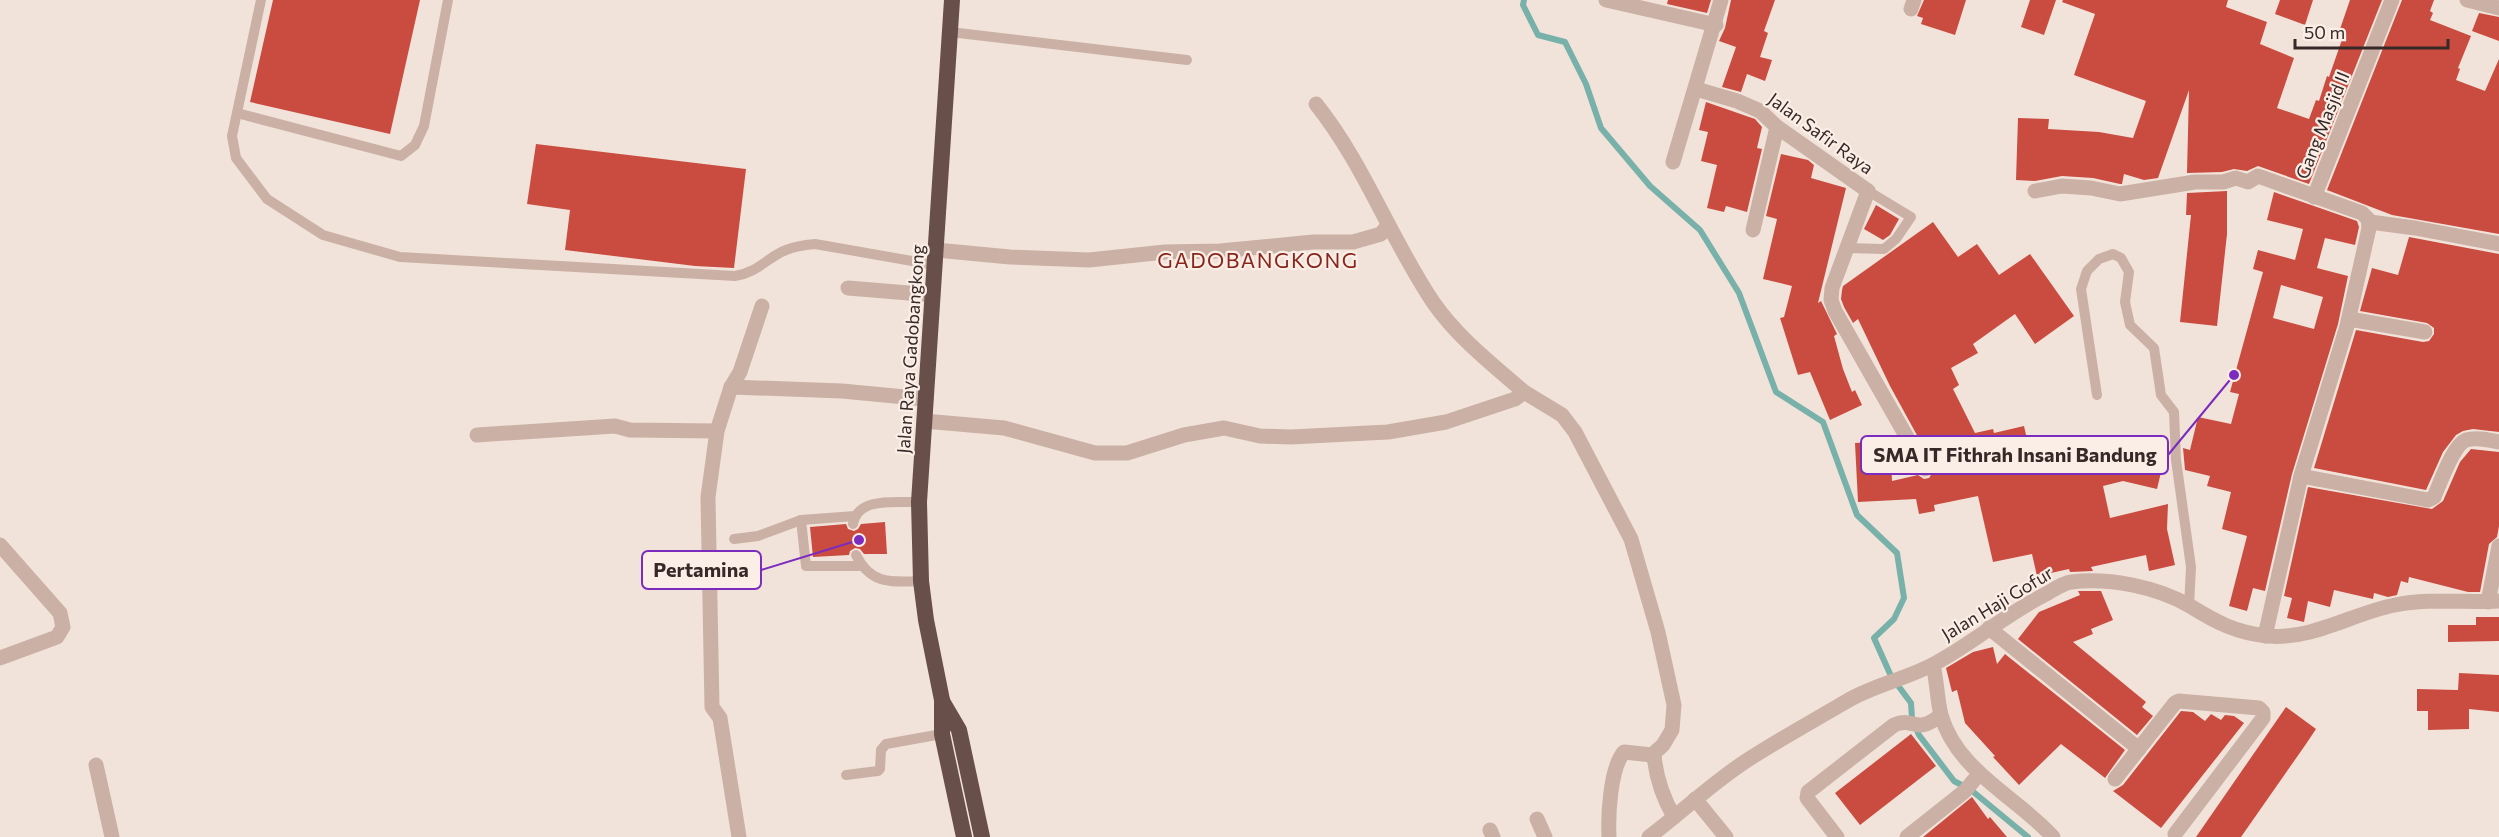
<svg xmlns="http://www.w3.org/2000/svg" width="2499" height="837" font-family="Commissioner,sans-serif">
<rect width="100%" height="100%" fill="#f2e3da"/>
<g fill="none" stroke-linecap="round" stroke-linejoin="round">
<polyline stroke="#78b0aa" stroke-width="6" points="1524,0 1523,5 1538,35 1565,42 1586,84 1601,128 1650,186 1700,230 1739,293 1776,392 1823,422 1857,515 1897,553 1904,598 1894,619 1874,638 1891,676 1911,703 1912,718 1919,735 1954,781 1971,790 2028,837"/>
</g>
<g fill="#ca4c40" fill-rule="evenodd">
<polygon points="273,0 420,0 390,134 250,102"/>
<polygon points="1668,0 1711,0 1707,13 1667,4"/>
<polygon points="1731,0 1775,0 1764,31 1768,33 1760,57 1772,60 1765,81 1747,74 1741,92 1722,87 1736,47 1719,41 1725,28"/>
<polygon points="1924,0 1966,0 1955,35 1921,24 1923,18 1917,16"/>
<polygon points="2030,0 2056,0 2044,35 2021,27"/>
<polygon points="2063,0 2228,0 2226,7 2267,22 2260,44 2294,58 2277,108 2309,119 2316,100 2319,101 2327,76 2329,77 2345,31 2340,29 2350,0 2382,0 2309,184 2258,166 2247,171 2234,169 2222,172 2187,173 2189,90 2158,178 2144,180 2124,174 2122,184 2120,184 2093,178 2062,176 2035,181 2016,180 2018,118 2049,119 2048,129 2099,132 2133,138 2146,101 2074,75 2095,14 2062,2"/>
<polygon points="2280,0 2313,0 2305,25 2275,14"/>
<polygon points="2402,0 2434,0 2430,11 2433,13 2430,20 2471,36 2458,68 2460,69 2456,80 2485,91 2499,59 2499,234 2392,215 2327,190"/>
<polygon points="2479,13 2499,17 2499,41 2472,31"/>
<polygon points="1706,102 1755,119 1762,127 1757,148 1762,149 1747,212 1726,206 1724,212 1707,208 1717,165 1701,161 1708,132 1699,130"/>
<polygon points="536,144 746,169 734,268 695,266 565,250 570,210 527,204"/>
<polygon points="1781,154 1808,160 1814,165 1811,178 1846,188 1818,303 1821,301 1837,334 1834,336 1843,369 1852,392 1855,390 1862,405 1830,420 1810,372 1798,375 1780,318 1784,317 1792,286 1763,279 1777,219 1766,216"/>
<polygon points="2227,191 2227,234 2217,326 2180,322 2191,215 2186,215 2187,193"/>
<path d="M2274,192L2357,221L2359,227L2355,245L2325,238L2317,268L2348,276L2338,324L2292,474L2265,591L2253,588L2247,611L2229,606L2247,536L2222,529L2231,492L2207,486L2210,476L2185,470L2183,448L2190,450L2198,417L2231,424L2239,394L2230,392L2263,272L2253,269L2258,250L2295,260L2303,229L2267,220ZM2281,285L2323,297L2314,329L2273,318Z"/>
<polygon points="1876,205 1899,219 1890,235 1883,240 1864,229"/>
<polygon points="1933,222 1958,257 1977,244 1999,275 2030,254 2074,316 2035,344 2015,314 1973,344 1978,353 1951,368 1959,385 1953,389 1975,433 1993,429 1994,433 2024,426 2031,457 2035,456 2040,475 2124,456 2128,436 2168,445 2169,466 2163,464 2157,489 2123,481 2103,486 2110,518 2168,504 2167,529 2175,565 2149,571 2146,555 2091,567 2093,571 2070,572 2069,569 2037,576 2032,554 1993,562 1978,496 1934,505 1935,511 1919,514 1916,499 1858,502 1855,443 1890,441 1892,481 1918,475 1924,479 1929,478 1935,468 1890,386 1858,319 1853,323 1844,307 1841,299 1842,290 1843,286"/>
<polygon points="2409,237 2499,254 2499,432 2473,429 2463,431 2456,435 2443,452 2426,490 2314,468 2356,330 2423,342 2429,341 2434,334 2434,328 2427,323 2360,311 2372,268 2398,275"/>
<polygon points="2471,449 2499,452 2499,526 2497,537 2489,544 2480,592 2468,592 2409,577 2408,583 2401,581 2397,595 2388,597 2374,593 2373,599 2334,590 2330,607 2308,601 2304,622 2287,618 2292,598 2284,596 2308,487 2432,509 2443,501 2460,462"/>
<polygon points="885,522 887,554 864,554 860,549 855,548 850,551 849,555 813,557 810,527 846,524 848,529 854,531 858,529 861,524"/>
<polygon points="2078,591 2101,591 2113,620 2091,629 2093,634 2073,642 2146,702 2142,707 2153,716 2137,735 2018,639 2039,612 2080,595"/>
<polygon points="2476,617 2499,617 2499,641 2448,642 2448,625 2476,625"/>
<polygon points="1993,647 1997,664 2005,654 2125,750 2105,778 2061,744 2019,785 1993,757 1995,756 1965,723 1957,690 1952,692 1946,668 1973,652"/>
<polygon points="2459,673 2499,675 2499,712 2469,709 2469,729 2428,730 2428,711 2417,711 2417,689 2458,690"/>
<polygon points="2286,707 2316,729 2306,744 2241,837 2196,837"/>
<polygon points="2181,711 2193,712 2205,721 2211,714 2221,720 2225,715 2234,716 2244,723 2161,828 2113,791 2123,785"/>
<polygon points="1911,734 1936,766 1860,825 1835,793"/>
<polygon points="1972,797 1988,819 1990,817 2007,837 1923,837"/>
</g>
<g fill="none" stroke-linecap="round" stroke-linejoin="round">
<g stroke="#cbb1a5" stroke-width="10">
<path d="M261,0L232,136L236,158L267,199L323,235L400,257L735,276C759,272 766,258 786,250C796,246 805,245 815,244L935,265"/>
<polyline points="950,32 1187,60"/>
<polyline points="237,113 401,156 415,145 424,126 448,0"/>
<polyline points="1846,248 1884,249 1896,239 1911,217 1868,191"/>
<polyline points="2097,395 2081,289 2087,271 2099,259 2113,254 2121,258 2129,272 2125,302 2130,325 2154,348 2161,395 2174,412 2176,460 2191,567 2189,606"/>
<polyline points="801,520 806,566 862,566"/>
<path d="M853,524C858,496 897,503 919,502"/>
<polyline points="734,539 758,536 801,520 855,516"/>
<path d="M856,555C871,585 891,582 921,581"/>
<polyline points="846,775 878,771 880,769 881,750 886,744 942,734"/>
</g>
<g stroke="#cbb1a5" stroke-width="15">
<polyline points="1606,0 1716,25"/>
<polyline points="2467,0 2499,8"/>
<polyline points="1911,9 1914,0"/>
<polyline points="1696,89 1737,101 1760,111 1777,127 1868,191 1832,288 1831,300 1835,311 1925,469"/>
<path d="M1316,104C1364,164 1390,238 1433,302C1457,337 1492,364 1524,392"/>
<polyline points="1673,162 1721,0"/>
<polyline points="2035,191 2062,186 2091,188 2120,194 2195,182 2223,182 2236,178 2248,182 2258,176 2362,213 2368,219 2369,228 2347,326 2301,476 2265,636"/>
<polyline points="2314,197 2392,0"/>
<polyline points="2370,222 2415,228 2499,244"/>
<polyline points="1753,230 1777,127"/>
<polyline points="936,250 1010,257 1089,260 1165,252 1220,251 1313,242 1353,242 1381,234 1388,225"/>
<polyline points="848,288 933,295"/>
<polyline points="2349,319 2425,332"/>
<polyline points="731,387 842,391 926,399"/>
<path d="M924,421L1004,428L1095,453H1127L1184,435L1224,428L1260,436L1291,437L1388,432L1446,422L1515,399L1524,392L1562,415L1575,432L1631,539L1658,632L1674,705L1672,730L1663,745L1652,755L1624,752C1610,768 1608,816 1609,837"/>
<polyline points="477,435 615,426 630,430 717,431"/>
<path d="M2301,476L2428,500L2434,497C2440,484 2453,445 2466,440C2476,437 2489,440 2499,442"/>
<polyline points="0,545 60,613 63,627 57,637 0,658"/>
<polyline points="2488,602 2499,546"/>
<polyline points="1989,628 2139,749"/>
<path d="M1933,665C1937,681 1937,699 1941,715C1957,771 2017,797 2053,837"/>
<path d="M1654,755C1656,778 1662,796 1674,817"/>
<polyline points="96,765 112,837"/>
<polyline points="2115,779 2175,703 2179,701 2259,708 2263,712 2263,718 2175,834"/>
<polyline points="1695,799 1726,837"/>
<polyline points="1537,819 1545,837"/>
<polyline points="1490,830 1493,837"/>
<polyline points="739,837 720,718 712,707 708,497 717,431 731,387 740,372 762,306"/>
<path d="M1837,837L1807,798L1808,792L1894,725C1914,716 1915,736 1941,715"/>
<polyline points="1907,837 1965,791 1979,774"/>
</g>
<path stroke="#cbb1a5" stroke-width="15" d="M1649,837C1682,812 1711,784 1746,761C1778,740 1813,721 1847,701C1874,685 1906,679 1934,664C1972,644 2006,614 2046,594C2053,590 2063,583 2071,582C2109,577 2157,587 2190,606C2216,622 2236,633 2268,636C2313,640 2353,613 2395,605C2429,598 2465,603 2499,601"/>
<g stroke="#684f4a" stroke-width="16">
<polyline points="952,0 919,502 921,581 926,620 942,700 942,734 964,837"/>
<polyline points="942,701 959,730 982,837"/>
</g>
</g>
<g text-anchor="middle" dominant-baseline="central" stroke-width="4.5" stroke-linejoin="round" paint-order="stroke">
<g font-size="18" fill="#362927" stroke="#faeee6">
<text transform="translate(2322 125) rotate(-68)">Gang Masjid II</text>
<text transform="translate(1821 133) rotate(36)">Jalan Safir Raya</text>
<text transform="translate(910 349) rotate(-86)">Jalan Raya Gadobangkong</text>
<text transform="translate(1997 603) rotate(-31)">Jalan Haji Gofur</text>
</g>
<g font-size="21" letter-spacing="1.5" fill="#88261d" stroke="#faeee6">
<text x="1258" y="259">GADOBANGKONG</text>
</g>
</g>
<path fill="none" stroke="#7b2cbf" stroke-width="2" d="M2234 375L2168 455M859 540L761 570"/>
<g fill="#7b2cbf" stroke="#faeee6" stroke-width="2">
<circle cx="2234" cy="375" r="6"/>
<circle cx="859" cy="540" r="6"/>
</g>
<g fill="#faeee6" stroke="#7b2cbf" stroke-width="2">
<rect x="1861" y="436" width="307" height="38" rx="6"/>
<rect x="642" y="551" width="119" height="38" rx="6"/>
</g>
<g font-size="20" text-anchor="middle" font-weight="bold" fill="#362927">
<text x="2015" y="462">SMA IT Fithrah Insani Bandung</text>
<text x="701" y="577">Pertamina</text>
</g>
<path d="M2295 39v9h153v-9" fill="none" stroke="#362927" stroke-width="3"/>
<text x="2304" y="39" font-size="18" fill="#362927" stroke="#faeee6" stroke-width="4.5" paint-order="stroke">50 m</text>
</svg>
